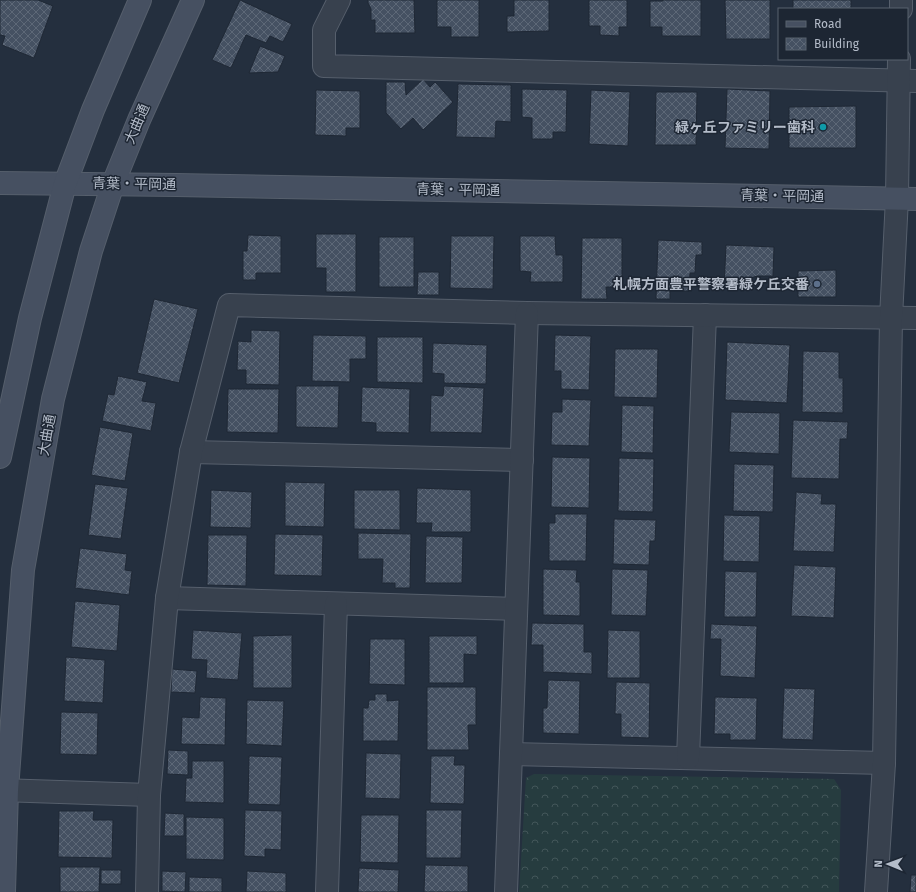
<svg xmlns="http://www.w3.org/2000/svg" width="916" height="892" font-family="'Fira Sans','Noto Sans JP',sans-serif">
<defs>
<pattern id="forest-crowns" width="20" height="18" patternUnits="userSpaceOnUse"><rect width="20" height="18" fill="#263c3f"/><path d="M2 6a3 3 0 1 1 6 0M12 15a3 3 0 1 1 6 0" fill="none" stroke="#435659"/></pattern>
<pattern id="building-cross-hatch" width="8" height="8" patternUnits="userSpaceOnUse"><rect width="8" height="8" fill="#455162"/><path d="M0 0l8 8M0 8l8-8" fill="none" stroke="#5d6877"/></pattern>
</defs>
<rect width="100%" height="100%" fill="#242f3e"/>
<polygon fill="url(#forest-crowns)" points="534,774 834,779 841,790 839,892 519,892 526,778"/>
<g fill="url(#building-cross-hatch)" stroke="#1f2835">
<polygon points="0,0 38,0 53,6 34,58 2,45 5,36 0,35"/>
<polygon points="240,0 292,24 283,42 270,36 266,43 246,35 231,68 212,60"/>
<polygon points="368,0 414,0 415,33 375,33 375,20 371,20 371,9 368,3"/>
<polygon points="437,0 479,0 479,37 451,37 451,27 437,27"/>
<polygon points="514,0 549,0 549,31 507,32 507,16 514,16"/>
<polygon points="589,0 627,0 627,27 619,27 619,36 600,35 600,26 589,26"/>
<polygon points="663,0 701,0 701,36 662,36 662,27 650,27 650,1 663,1"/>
<polygon points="725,0 770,0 770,39 726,39"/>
<rect x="793" y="0" width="58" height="9"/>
<polygon points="260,46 285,56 278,72 249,73"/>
<polygon points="423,79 430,87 435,82 453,102 423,130 413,118 401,129 386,113 386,82 405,82 406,95"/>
<polygon points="458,84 511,85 511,122 496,121 495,138 456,137"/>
<polygon points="522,89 567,90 566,132 553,132 553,139 532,139 532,118 522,117"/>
<polygon points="727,89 770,91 769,149 725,148"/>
<polygon points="316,90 360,91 360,128 346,128 346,136 315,135"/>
<polygon points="591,90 630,92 628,146 589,144"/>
<polygon points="656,92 697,92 696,145 655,145"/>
<polygon points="856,106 856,148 789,148 789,107"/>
<polygon points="316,234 356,234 356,292 326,292 326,268 316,268"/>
<polygon points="248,235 281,236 281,273 256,273 256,280 243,280 243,251 247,251"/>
<polygon points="451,236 494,236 493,289 450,288"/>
<polygon points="520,236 555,236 556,255 563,255 563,282 530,282 531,272 520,271"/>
<rect x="379" y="237" width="35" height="50"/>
<polygon points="582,238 622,238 622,287 606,287 607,299 581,299"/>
<polygon points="658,240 702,242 702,255 696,255 695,273 690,273 689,291 670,291 670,299 656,299"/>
<polygon points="726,245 774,247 773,276 757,276 742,281 742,289 724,288"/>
<polygon points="836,270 836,297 798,297 798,271"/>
<polygon points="418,272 439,272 439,295 417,295"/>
<polygon points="154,299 198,309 179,383 137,373"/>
<polygon points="251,330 280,331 279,385 246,384 246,370 237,370 238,341 251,342"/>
<polygon points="313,335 366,336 366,359 350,359 350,382 312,381"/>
<polygon points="555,335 591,336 589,390 561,389 561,371 554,371"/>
<polygon points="377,337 423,337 423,383 377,382"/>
<polygon points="727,342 790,345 787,403 725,400"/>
<polygon points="433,343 487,345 486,384 444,383 444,374 432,373"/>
<polygon points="615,349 658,349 657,398 614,397"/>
<polygon points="803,351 839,352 839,378 843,378 843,413 802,412"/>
<polygon points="118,376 147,382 142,401 156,403 151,431 102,421 108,394 114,395"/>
<polygon points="296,386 339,386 338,428 296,427"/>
<polygon points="444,386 484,388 482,433 430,432 431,395 443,396"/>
<polygon points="362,387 410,389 409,433 376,432 376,423 361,422"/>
<polygon points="228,389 279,389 278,433 227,432"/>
<polygon points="562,399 591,400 589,446 551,445 552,412 562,412"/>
<polygon points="622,405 654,406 653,453 621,452"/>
<polygon points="731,412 780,413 779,454 729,452"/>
<polygon points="793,420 848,422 847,439 840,439 839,479 791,478"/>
<polygon points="100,427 133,433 125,481 91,475"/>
<polygon points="552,457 590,458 589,508 551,507"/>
<polygon points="619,458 654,459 653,512 618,511"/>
<polygon points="734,464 774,465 773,512 733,511"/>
<polygon points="285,482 325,483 324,527 285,526"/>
<polygon points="95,484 128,488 121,539 88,535"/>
<polygon points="417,488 471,490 471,532 431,532 432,523 416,523"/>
<polygon points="211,490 252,492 251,528 210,527"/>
<polygon points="354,490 400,490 400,530 354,529"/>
<polygon points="796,492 822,494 821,504 836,504 834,552 793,551"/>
<polygon points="555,514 587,514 586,561 549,561 549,523 555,523"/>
<polygon points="724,515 760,516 759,562 723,561"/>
<polygon points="614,519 656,520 655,541 650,541 649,565 613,564"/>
<polygon points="358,533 411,534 410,588 395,588 395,583 382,583 383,559 358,559"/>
<polygon points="275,534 323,535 322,576 274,575"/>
<polygon points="208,535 247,535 246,586 207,585"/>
<polygon points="426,536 463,537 462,583 425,583"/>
<polygon points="80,548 127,554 125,570 132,571 129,595 75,588"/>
<polygon points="794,565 836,567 834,618 791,616"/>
<polygon points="543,569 577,570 576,582 580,582 580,616 543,615"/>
<polygon points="612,569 648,570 646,616 611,615"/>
<polygon points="725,571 757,572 756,617 724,617"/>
<polygon points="75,601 120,605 117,651 71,647"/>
<polygon points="532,623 584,624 584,652 592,652 592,674 543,672 543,645 531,645"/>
<polygon points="711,624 757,626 755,678 720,676 721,639 710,639"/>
<polygon points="193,630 242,633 238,680 206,678 207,660 191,659"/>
<polygon points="608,630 640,631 640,678 607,678"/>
<polygon points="292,635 292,688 253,688 253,636"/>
<polygon points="429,636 477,636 477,655 464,654 464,683 429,683"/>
<polygon points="370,639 405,639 405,685 369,684"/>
<polygon points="66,657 105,660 103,703 64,701"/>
<polygon points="172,669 197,671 195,693 171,692"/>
<polygon points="548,680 580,681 579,734 543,733 543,708 547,708"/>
<polygon points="616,682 650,683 649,738 621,737 621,714 615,714"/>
<polygon points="427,687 476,687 476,725 468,725 469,750 427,750"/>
<polygon points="784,688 815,689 813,740 782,739"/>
<polygon points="375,694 387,694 387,701 399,700 398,741 363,741 363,708 368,708 369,700 375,700"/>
<polygon points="200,697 226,698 225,745 181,744 182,717 199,718"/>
<polygon points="715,697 757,698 756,740 730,740 730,734 714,734"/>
<polygon points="247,700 284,701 282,746 246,744"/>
<polygon points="61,712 98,713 97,755 60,754"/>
<polygon points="168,750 188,751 188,775 167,774"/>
<polygon points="366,753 401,754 400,799 365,798"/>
<polygon points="249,756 282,757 280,805 248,804"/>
<polygon points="431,756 455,756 454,765 465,765 464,804 430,803"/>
<polygon points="192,761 224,761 224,803 185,802 186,778 192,778"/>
<polygon points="245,810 282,811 281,850 265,849 265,857 244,856"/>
<polygon points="426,810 462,810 461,858 426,858"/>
<polygon points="59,811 94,811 93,820 113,820 112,858 58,857"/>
<polygon points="165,813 184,814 184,836 164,836"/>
<polygon points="361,815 399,815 398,863 360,862"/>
<polygon points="186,817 224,818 224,860 186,859"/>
<polygon points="425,865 468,866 468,892 424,892"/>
<polygon points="60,867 100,867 99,892 60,892"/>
<polygon points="359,868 399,870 398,892 358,892"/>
<rect x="101" y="870" width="20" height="14"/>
<polygon points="162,871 186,872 185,892 162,891"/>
<polygon points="247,871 286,873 286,892 246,892"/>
<polygon points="911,875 916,875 916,892 910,892"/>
<polygon points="189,877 222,878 222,892 189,892"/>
</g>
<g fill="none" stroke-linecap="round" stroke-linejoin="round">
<g stroke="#565f6c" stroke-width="24">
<g id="street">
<polyline points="339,0 324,30 324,66 916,81"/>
<polyline points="901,9 901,0"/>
<polyline points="191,452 522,460"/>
<polyline points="167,598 516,609"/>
<polyline points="511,754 884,763"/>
<polyline points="688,758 705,315"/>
<polyline points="0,790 149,795"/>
<polyline points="147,892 149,795 167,598 191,452 229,305 527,313 916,318"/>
<polyline points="327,892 336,604"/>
<polyline points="506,892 527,313"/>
<polyline points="876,892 884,763 891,318 897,198 899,59"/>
</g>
</g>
<g stroke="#565f6c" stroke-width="24">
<g id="secondary">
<polyline points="0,183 176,185 916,199"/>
<polyline points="0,457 30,318 65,184 93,110 140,0"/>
<polyline points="4,892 7,790 23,570 53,399 91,251 113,184 139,120 193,0"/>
</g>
</g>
<use href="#street" stroke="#38414e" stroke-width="22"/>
<use href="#secondary" stroke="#465061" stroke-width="22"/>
</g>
<circle fill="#0f9aa8" stroke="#1d2633" stroke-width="1.5" cx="823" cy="127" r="4"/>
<circle fill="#5c6f8a" stroke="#1d2633" stroke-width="1.5" cx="817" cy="284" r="4"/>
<g text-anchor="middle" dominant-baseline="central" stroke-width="3" stroke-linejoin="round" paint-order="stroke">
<g font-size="14" fill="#b4bcc9" stroke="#1d2633">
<text transform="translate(137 124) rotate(-67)">大曲通</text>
<text transform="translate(134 184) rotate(1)">青葉・平岡通</text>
<text transform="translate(458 190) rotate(1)">青葉・平岡通</text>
<text transform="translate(782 196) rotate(1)">青葉・平岡通</text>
<text transform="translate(47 435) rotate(-80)">大曲通</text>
</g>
<g font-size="14" font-weight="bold" fill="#b4bcc9" stroke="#1d2633" text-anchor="end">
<text x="815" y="127">緑ヶ丘ファミリー歯科</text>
<text x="809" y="284">札幌方面豊平警察署緑ケ丘交番</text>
</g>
</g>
<rect x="778" y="8" width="130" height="52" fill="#1d2633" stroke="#59626f"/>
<rect x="786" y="21" width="20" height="6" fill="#465061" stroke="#59626f"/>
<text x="814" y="28" font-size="12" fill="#b4bcc9">Road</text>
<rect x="786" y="38" width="20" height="12" fill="url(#building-cross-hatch)" stroke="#59626f"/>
<text x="814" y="48" font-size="12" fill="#b4bcc9">Building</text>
<g transform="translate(888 864) rotate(271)" stroke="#1d2633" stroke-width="3" paint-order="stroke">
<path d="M0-3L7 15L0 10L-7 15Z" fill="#b4bcc9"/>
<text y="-6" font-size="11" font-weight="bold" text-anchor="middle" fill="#b4bcc9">N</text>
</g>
</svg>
